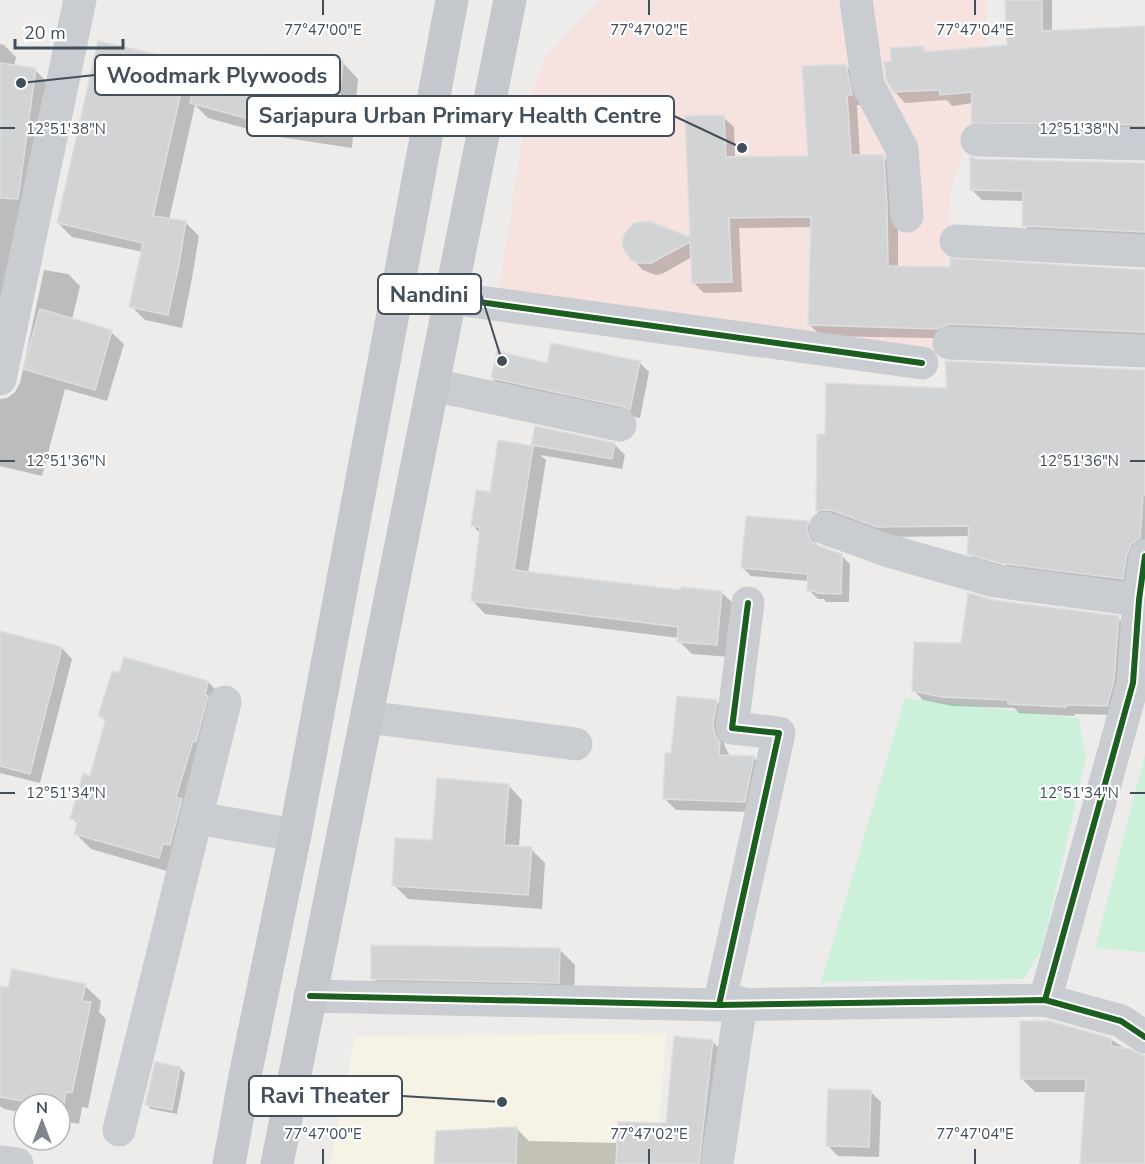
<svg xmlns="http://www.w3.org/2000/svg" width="1145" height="1164" font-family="'Nunito Sans',sans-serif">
<rect width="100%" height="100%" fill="#edeceb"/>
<polygon fill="#f6f2e4" points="666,1033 656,1164 330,1164 355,1037"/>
<polygon fill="#f6e2df" points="600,0 987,0 987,71 950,193 942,353 498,293 528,103 546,55"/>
<g fill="#cdf0da">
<polygon points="905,698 1079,718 1086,758 1042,949 1024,979 821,982"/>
<polygon points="1145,755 1145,952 1095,948"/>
</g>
<g fill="#0003" fill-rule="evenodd">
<polygon points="1007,0 1052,0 1052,32 1145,27 1145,135 984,133 973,122 973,103 952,106 947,100 905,103 894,91 893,62 922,48 927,53 1008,46"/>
<polygon points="0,44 4,45 16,57 14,67 35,70 47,82 0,355"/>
<polygon points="187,62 201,76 198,90 267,96 343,63 358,79 352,148 273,136 208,118 195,105 169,220 185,222 199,236 192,278 182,328 145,320 131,306 143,252 72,237 58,223"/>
<polygon points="845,65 856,76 862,105 857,105 860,157 883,157 894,168 898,217 898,267 1145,271 1145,342 821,336 810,325 813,227 739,228 742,292 704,293 693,282 692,257 662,274 656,275 643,270 632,259 691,239 723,117 734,127 735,158 809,157"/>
<polygon points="1145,164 1145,242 1034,236 1024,225 1024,201 982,200 971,189"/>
<polygon points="44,270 68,274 80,286 72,320 111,332 124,344 107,401 65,389 42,476 0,466 0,399 7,398 15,392 20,383"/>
<polygon points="639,362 649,372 640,418 502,388 492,378 548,365"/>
<path d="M1145,371V552L1133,589L979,564L968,553L970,536L889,537L828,522L817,512L818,435H826L949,390ZM978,555L1006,563V566L978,558Z"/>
<polygon points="499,442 535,447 533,445 614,444 625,455 622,469 540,455 546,460 528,573 682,592 721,592 735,605 730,657 692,654 679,641 679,638 485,614 472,600 481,534 472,525 491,493"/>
<polygon points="807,522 816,531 815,541 818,547 841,555 850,564 849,602 826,602 824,599 818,599 809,590 809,581 751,576 742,567"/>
<polygon points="1118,618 1128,627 1116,715 1075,714 1075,716 1019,713 1014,708 953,706 923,700 914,691 962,645"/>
<polygon points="0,633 62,648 72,659 40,783 0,773"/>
<polygon points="208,682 224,698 174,873 91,849 75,833 78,824 72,818 91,777 106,722 100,715"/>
<polygon points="716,701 727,712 723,738 725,747 730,756 753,757 764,768 755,812 676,810 665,799 673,755"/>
<polygon points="508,785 522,800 519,848 531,849 545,863 542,909 408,899 394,885 433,842"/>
<polygon points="559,949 575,965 574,998 388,994 373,978"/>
<polygon points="85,986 101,1001 99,1012 106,1019 88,1108 82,1107 79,1124 60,1120 60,1104 24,1104 24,1113 4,1109 0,1106 0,1006"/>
<polygon points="1049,1022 1112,1040 1134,1054 1145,1057 1145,1164 1080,1164 1086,1092 1035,1092 1022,1079"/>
<polygon points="712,1041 729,1058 717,1164 436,1164 517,1129 529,1141 619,1143 668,1124"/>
<polygon points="180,1068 185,1073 177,1114 151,1109 146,1104"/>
<polygon points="870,1091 881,1102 879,1157 838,1156 827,1145"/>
</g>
<g fill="#d2d3d4" stroke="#dededf" stroke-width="1.5">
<polygon points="1005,0 1042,0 1042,31 1145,26 1145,125 971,123 972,92 940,95 939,90 893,92 886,79 884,62 891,61 890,48 923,46 923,52 1007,45"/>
<polygon points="98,41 188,61 153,216 186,221 179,264 168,315 129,307 143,243 57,223"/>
<polygon points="270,54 343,61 336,133 256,121 190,103 193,88 266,95"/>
<polygon points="0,63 36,68 18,199 0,198"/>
<polygon points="846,64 852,95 847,95 851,155 884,155 887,205 888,266 950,267 950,258 1145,270 1145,332 950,324 937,329 808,325 811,217 729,218 732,282 692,283 690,242 651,263 637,263 631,260 623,248 622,241 624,234 634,223 648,221 690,237 685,116 724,115 726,157 808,156 802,66"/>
<polygon points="970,157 977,159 1145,163 1145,232 1022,226 1023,191 970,190"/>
<polygon points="40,309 112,330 95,390 23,369"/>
<polygon points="551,343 640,361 630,410 624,407 491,378 497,351 547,363"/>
<polygon points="945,361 1145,370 1145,495 1143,495 1140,538 1131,544 1127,553 1123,579 999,563 967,554 969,526 877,527 831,510 822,510 816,512 817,434 825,434 826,383 947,388"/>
<polygon points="535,426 615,443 612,459 531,445"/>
<polygon points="498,440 533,446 514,570 681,590 681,587 722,591 717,645 677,642 678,627 471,601 480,527 471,526 476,490 490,492"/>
<polygon points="746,516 808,521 807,531 811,541 819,546 842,554 841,594 816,593 816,591 807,591 808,574 741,568"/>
<polygon points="968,593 993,600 1119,616 1114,680 1107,706 1066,705 1066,707 1008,704 1008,700 942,697 912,691 914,642 961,643"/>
<polygon points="0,631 62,647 30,774 0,766"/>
<polygon points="124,657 208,681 205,695 208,696 196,742 193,741 176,797 182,799 170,845 163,844 159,858 74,834 78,820 70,819 83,773 90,776 106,718 98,716 112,671 119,673"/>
<polygon points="677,696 717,700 713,726 715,735 720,742 719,755 754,756 745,802 663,799 665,753 671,753"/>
<polygon points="437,778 509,784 504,845 532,847 528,895 392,886 395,838 432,840"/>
<polygon points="371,945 560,948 559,983 371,979"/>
<polygon points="12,969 86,984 82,1001 91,1002 72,1093 66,1092 63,1109 60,1108 60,1104 38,1104 0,1097 0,986 8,988"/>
<polygon points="1020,1021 1049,1021 1111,1038 1111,1046 1130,1049 1145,1056 1145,1164 1080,1164 1086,1079 1020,1079"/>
<polygon points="674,1036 713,1040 699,1164 616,1164 618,1122 666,1123"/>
<polygon points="155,1062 180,1067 172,1110 145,1105"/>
<polygon points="828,1089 871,1090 869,1147 826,1146"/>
<polygon points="517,1127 516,1164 434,1164 436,1131"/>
</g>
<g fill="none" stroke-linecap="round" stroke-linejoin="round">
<g stroke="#c9cdd1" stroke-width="33">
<polyline points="856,0 868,85 902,149 907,216"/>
<polyline points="977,140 1145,144"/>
<polyline points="956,241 1145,251"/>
<polyline points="450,298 922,363"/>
<polyline points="949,343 1145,351"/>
<polyline points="0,379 80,0"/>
<polyline points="433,385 620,425"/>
<polyline points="825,528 889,551 995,581 1139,600"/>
<polyline points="367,717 576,744"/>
<polyline points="197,818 295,835"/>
<polyline points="310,996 719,1005 1045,1000 1121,1021 1145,1037"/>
<polyline points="1045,1000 1133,683 1139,600 1145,556"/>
<polyline points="719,1005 779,733 732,728 748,603"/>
<polyline points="119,1130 225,702"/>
<polyline points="0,1162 17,1164"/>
<polyline points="717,1164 741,1003"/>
</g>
<g stroke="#c4c8cc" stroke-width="33">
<polyline points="229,1164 245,1076 295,835 452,0"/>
<polyline points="277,1164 510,0"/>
</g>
<g stroke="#fff" stroke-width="10">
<g id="cycleway">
<polyline points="450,298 922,363"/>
<polyline points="310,996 719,1005 1045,1000 1121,1021 1145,1037"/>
<polyline points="1045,1000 1133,683 1139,600 1145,556"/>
<polyline points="719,1005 779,733 732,728 748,603"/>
</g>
</g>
<use href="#cycleway" stroke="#1b5e20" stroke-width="6"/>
</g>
<path fill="none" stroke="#424e5a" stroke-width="2" d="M323,0V15M649,0V15M975,0V15M0,128H15M1130,128H1145M0,461H15M1130,461H1145M0,793H15M1130,793H1145M323,1149V1164M649,1149V1164M975,1149V1164"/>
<g font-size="15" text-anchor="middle" fill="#424e5a" stroke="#fff" stroke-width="4.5" stroke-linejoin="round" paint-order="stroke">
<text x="323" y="35">77°47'00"E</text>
<text x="649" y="35">77°47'02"E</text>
<text x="975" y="35">77°47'04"E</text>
<text x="66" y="134">12°51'38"N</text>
<text x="1079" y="134">12°51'38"N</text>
<text x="66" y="466">12°51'36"N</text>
<text x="1079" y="466">12°51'36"N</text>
<text x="66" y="798">12°51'34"N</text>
<text x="1079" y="798">12°51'34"N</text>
<text x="323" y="1139">77°47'00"E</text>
<text x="649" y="1139">77°47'02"E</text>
<text x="975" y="1139">77°47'04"E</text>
</g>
<path fill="none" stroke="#424e5a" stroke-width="2" d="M21 83L95 75M742 148L674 116M502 361L481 294M502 1102L402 1096"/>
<g fill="#424e5a" stroke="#fff" stroke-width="2">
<circle cx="21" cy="83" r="6"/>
<circle cx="742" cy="148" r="6"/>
<circle cx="502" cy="361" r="6"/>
<circle cx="502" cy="1102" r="6"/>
</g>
<g fill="#fff" stroke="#424e5a" stroke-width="2">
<rect x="95" y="55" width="245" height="40" rx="6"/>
<rect x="247" y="96" width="427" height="40" rx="6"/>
<rect x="378" y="274" width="103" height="40" rx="6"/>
<rect x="249" y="1076" width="153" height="40" rx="6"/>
</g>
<g font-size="22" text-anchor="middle" font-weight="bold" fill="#424e5a">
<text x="217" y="83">Woodmark Plywoods</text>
<text x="460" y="123">Sarjapura Urban Primary Health Centre</text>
<text x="429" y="302">Nandini</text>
<text x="325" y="1103">Ravi Theater</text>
</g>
<g transform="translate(42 1122)"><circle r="28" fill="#ffffff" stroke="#b3b8bd" stroke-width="1.5"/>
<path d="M0-4.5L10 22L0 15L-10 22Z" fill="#7e858d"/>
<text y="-9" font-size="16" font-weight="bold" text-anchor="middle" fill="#424e5a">N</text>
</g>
<path d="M15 39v9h108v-9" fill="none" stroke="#424e5a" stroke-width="3"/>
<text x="24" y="39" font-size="18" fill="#424e5a" stroke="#ffffff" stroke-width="4.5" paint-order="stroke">20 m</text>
</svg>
